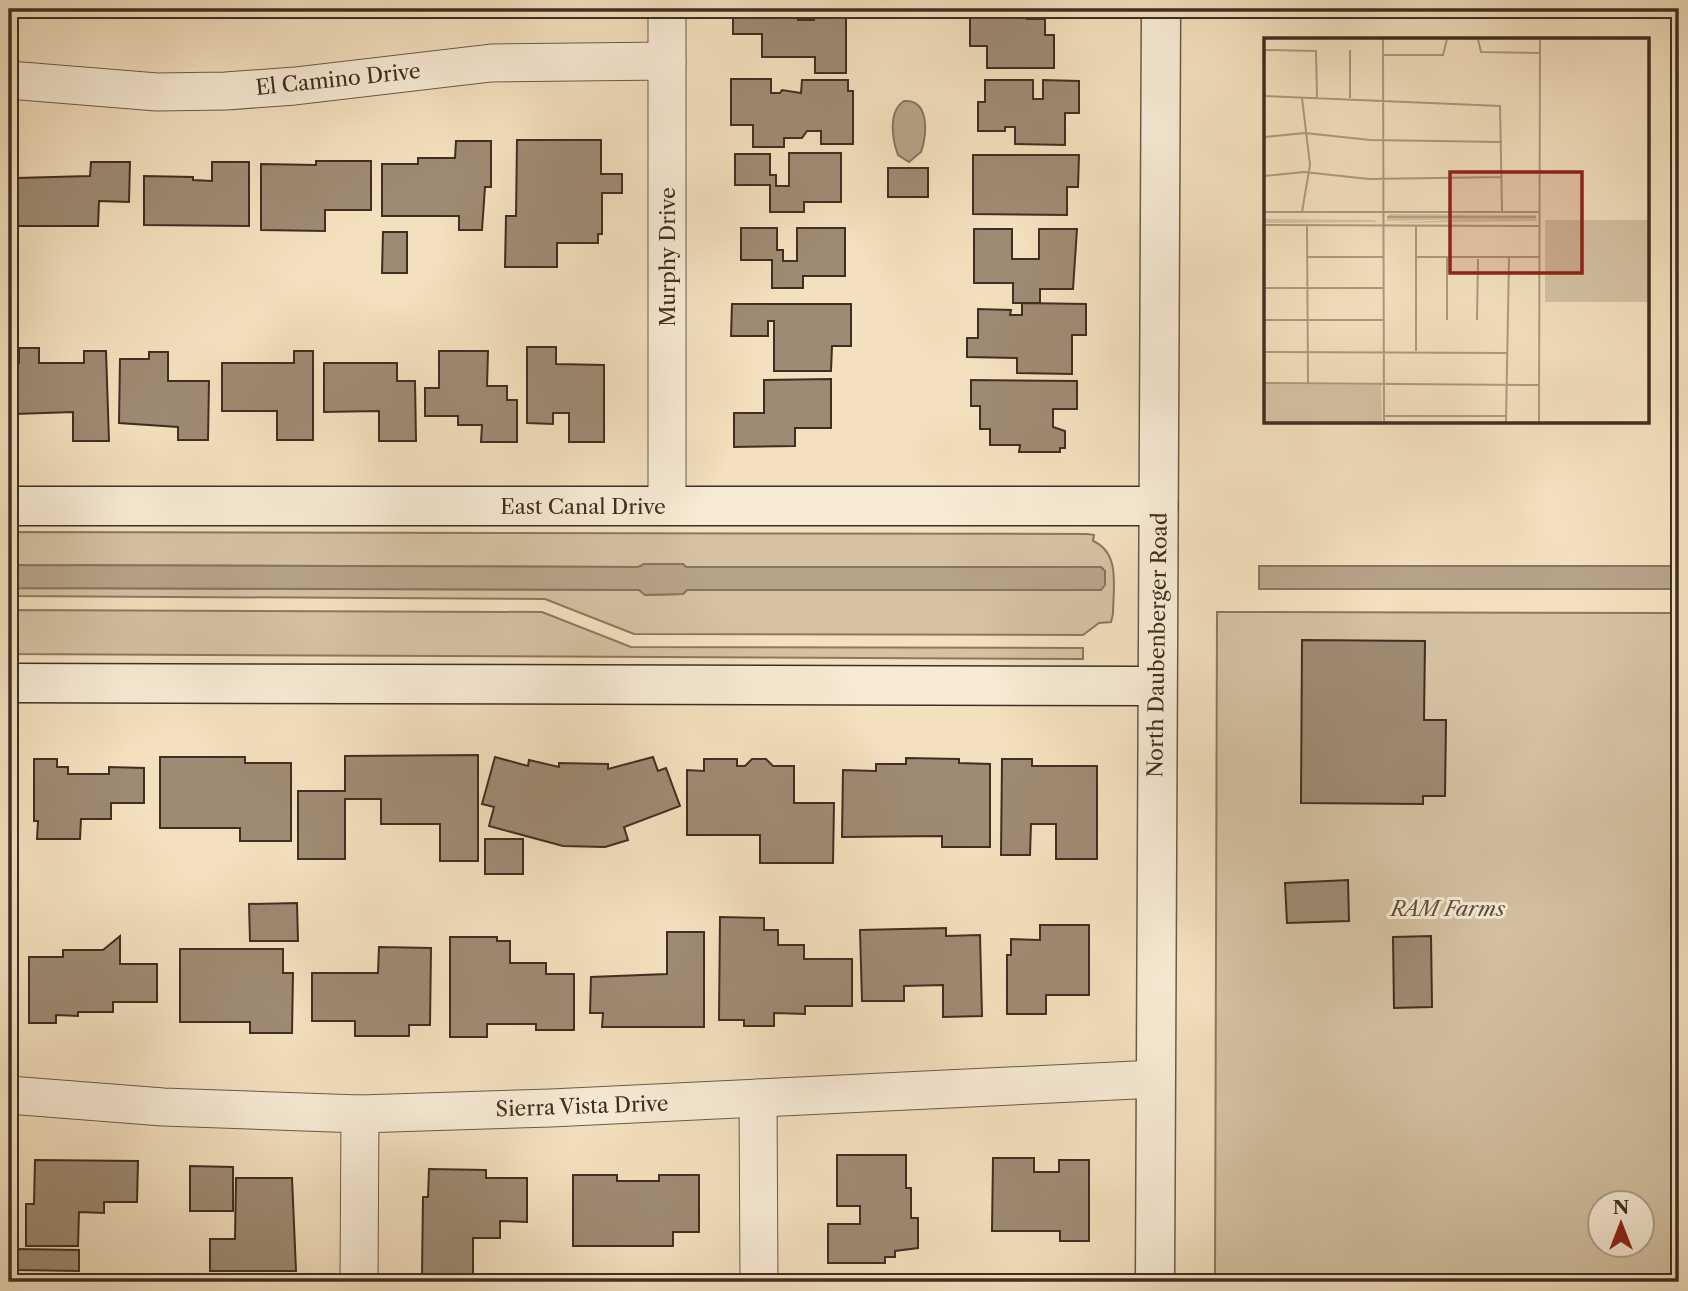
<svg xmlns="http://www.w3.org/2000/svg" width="1688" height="1291" font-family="'Libre Caslon Text',serif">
<rect width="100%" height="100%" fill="#f3e0be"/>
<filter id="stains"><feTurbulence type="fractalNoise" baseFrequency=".00286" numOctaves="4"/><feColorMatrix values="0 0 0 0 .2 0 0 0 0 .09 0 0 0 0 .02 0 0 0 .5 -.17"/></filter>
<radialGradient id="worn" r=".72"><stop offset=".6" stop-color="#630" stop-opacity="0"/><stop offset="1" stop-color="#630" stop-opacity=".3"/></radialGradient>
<g fill="#d4c2a3" stroke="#8a7862" stroke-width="2" fill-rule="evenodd">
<path d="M9,532L1088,534L1094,535L1093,541C1121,553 1113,588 1113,614L1111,622L1099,623L1083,635L634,634L545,599L9,596V588L640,590L645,595L683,594L687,590H1101L1105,572L1101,567H686L683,564H644L639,567L9,565Z"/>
<polygon points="9,610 542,612 631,647 1083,648 1083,659 9,654"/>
<path d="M1217,612L1679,613V1282H1215ZM1600,1204H1642V1246H1600Z"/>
</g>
<g fill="#b6a489" stroke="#867560" stroke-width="2">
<path d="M904,101C930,99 927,135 921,152L909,162L898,155C892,139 888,111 904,101Z"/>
<polygon points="644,564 683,564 686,567 1101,567 1105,571 1105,585 1101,590 687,590 683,594 645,595 639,590 9,588 9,565 638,567"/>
<rect x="1259" y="566" width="420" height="23"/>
</g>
<g fill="#9d8b73" stroke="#3f2f22" stroke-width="2">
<rect x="152" y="9" width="35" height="8"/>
<polygon points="260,9 295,9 295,13 260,12"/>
<polygon points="733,9 764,9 764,12 798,9 798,20 814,20 814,9 846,9 846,73 815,73 815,57 762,57 762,34 733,34"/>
<polygon points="970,9 1027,9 1027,19 1045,19 1045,35 1054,35 1054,68 987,68 987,46 970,46"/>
<polygon points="731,79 771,79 771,93 780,93 782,90 801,93 802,80 848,80 848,91 853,91 853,144 821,144 821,131 807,131 802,138 784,138 784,147 753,147 753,125 731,125"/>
<polygon points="985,80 1033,80 1033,99 1043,99 1043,80 1079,81 1079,113 1065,113 1065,145 1015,144 1015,127 1005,127 1005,131 978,131 978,102 985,102"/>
<polygon points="517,140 601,140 601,174 622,174 622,193 602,193 602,234 598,234 598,243 557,243 557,267 505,267 506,216 516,216"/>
<polygon points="456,141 491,141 491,187 485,187 482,230 459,230 459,216 382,216 382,164 418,164 418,158 455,158"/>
<polygon points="789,153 841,153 841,202 804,202 804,212 770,212 770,185 735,185 735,154 770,154 770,175 776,175 776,186 789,186"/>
<polygon points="973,155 1079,155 1078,187 1067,187 1067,215 973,214"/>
<polygon points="316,161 371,161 371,210 325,210 325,231 261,230 261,164 316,165"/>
<polygon points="91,162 130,162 129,202 99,201 98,226 15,226 16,178 90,176"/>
<polygon points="212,162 249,162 249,226 144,225 144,176 193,177 193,180 212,181"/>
<rect x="888" y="168" width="40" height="29"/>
<polygon points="741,228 777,228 777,250 783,250 783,261 797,261 797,228 845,228 845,276 803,276 803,288 772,288 772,260 741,260"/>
<polygon points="974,229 1012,229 1012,259 1039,259 1039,229 1077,229 1073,289 1040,289 1040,303 1013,303 1013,283 974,283"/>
<polygon points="383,232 407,232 407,273 382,273"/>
<polygon points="1022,303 1086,304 1086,335 1072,335 1072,374 1017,373 1017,358 967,357 967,338 978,338 978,309 1011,310 1010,315 1022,315"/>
<polygon points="732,304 851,304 851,346 832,346 831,371 774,371 774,321 768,321 768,336 731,336"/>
<polygon points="527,347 556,347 556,364 604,365 604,442 569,442 569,413 553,413 553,424 527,423"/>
<polygon points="19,348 39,348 39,363 84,363 84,351 106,351 109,441 73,441 73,412 15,414 15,363 19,363"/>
<polygon points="294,351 313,351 313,440 277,440 277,411 222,411 222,363 294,363"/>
<polygon points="439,351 488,351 487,386 507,386 507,400 517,400 517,442 481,442 482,425 458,425 458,416 425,416 425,388 439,388"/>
<polygon points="149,352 168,352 168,381 209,381 208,440 178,440 178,427 119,423 120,359 149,359"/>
<polygon points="324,363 397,363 397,381 415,381 416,441 379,441 379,411 324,412"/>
<polygon points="831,379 831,428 795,428 795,446 734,447 734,413 764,413 764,380"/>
<polygon points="971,380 1077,381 1077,409 1053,409 1053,427 1065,431 1065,448 1060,448 1060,452 1019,452 1020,445 990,445 990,429 980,429 980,406 971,406"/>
<polygon points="1302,640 1425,641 1424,720 1446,720 1445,796 1423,796 1423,804 1301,803"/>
<polygon points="478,755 478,861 440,861 440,824 381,824 381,799 345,799 345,859 298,859 298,791 345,791 345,756"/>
<polygon points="160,757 245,757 245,763 291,763 291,841 240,841 240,828 160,828"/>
<polygon points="495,757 528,766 529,760 559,767 559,763 608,764 608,769 653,757 658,771 666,768 680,806 624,827 628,840 605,847 563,846 489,826 494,807 482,804"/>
<polygon points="906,758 959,759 959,763 990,764 990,847 942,847 942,836 842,837 843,770 876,771 876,764 906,764"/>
<polygon points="34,759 57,759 57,767 68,767 68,774 109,774 109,767 144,768 144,803 111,803 111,819 81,819 80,839 37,839 38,821 34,821"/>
<polygon points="704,759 737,759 737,766 745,766 752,759 766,759 773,766 794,766 794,803 834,803 833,863 760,863 760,835 687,835 687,770 704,771"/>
<polygon points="1002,759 1032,759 1032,766 1097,766 1097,859 1056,859 1056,824 1031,824 1030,855 1001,855"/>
<rect x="9" y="762" width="3" height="40"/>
<rect x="485" y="839" width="38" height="35"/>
<polygon points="1348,880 1349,921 1287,923 1285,883"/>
<polygon points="297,903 298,941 250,941 249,904"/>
<polygon points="720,917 764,918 764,930 778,930 778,945 804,945 804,959 852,959 852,1006 805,1006 805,1014 774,1013 774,1026 744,1026 744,1020 719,1020"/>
<polygon points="1040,925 1089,925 1089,995 1046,995 1046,1014 1007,1014 1007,955 1011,955 1011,939 1040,940"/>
<polygon points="946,928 946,936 980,935 982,1016 943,1017 943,985 904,986 904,1001 862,1001 860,930"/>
<polygon points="667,932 704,932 704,1027 602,1027 603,1013 590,1013 591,977 667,974"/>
<polygon points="120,936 120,964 157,964 157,1002 113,1002 113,1012 78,1012 78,1016 56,1015 56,1023 29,1023 29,957 63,957 63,950 103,950"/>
<polygon points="1431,936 1432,1007 1394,1008 1393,937"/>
<polygon points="450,937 497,937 497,941 510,941 510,963 546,963 546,974 574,974 574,1030 536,1030 536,1024 487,1024 487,1037 450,1037"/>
<polygon points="379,947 431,948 430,1025 409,1025 409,1036 355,1036 355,1021 312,1021 312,973 378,973"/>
<polygon points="180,949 283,949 283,973 293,973 292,1033 250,1033 250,1022 180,1022"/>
<polygon points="9,981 15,981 13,1021 9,1021"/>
<polygon points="837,1155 906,1155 906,1188 911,1188 911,1218 918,1218 918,1248 895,1251 895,1257 885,1257 885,1263 828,1263 828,1224 860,1224 860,1206 837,1206"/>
<polygon points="993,1158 1034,1158 1034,1172 1059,1172 1059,1160 1089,1160 1089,1241 1060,1241 1060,1231 992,1231"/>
<polygon points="35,1160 138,1161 137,1202 104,1202 104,1213 79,1212 78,1246 26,1246 26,1204 34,1204"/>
<polygon points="190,1166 233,1167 233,1211 190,1211"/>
<polygon points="429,1169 486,1170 486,1178 527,1178 527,1222 500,1221 500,1238 473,1238 473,1276 422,1275 423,1197 428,1197"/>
<polygon points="573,1175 617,1175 617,1181 659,1181 659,1175 699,1175 699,1232 673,1232 673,1246 573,1246"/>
<polygon points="236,1178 292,1178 296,1271 210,1271 210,1239 235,1239"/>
<polygon points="18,1249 79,1250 79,1271 18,1270"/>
<rect x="1003" y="1276" width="80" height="6"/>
<rect x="23" y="1277" width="41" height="5"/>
</g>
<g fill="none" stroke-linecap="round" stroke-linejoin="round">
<g stroke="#6c5b49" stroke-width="39">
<g id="minor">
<polyline points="9,80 157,92 226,91 295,86 491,63 667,61"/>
<polyline points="667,506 667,9"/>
<polyline points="9,1095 163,1107 360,1114 551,1108 1156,1079"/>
<polyline points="758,1098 759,1282"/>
<polyline points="359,1282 360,1114"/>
</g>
</g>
<g stroke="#6c5b49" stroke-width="41">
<polyline id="tertiary" points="1155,1282 1161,9"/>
</g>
<g stroke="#3f2f22" stroke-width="41">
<g id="secondary">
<polyline points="9,506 1158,506"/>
<polyline points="9,683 1156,686"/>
</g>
</g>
<use href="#minor" stroke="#f7ebd5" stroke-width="37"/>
<use href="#tertiary" stroke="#f7ebd5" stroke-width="38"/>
<use href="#secondary" stroke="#f7ebd5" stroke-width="38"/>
</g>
<g text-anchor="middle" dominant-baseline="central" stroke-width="6" stroke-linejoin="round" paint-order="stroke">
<g font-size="21" fill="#3f2f22" stroke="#f7ebd5">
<text transform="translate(338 79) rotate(-6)">El Camino Drive</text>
<text transform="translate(667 257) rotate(-90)">Murphy Drive</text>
<text x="583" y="506">East Canal Drive</text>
<text transform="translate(1157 645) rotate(-89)">North Daubenberger Road</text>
<text transform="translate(582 1106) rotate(-2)">Sierra Vista Drive</text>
</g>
<g font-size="21" font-style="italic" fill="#5d4c3c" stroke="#f7ebd5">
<text x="1448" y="908">RAM Farms</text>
</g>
</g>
<g transform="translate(1264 38)">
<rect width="385" height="385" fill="#f3e0be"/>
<path d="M125,176L272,177L273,183L125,185L209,181L123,183ZM123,178H271L272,180H123ZM0,181L110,182L114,184L0,185ZM281,182H385V264H281ZM0,346L117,347L118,384H0Z" fill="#d4c2a3" fill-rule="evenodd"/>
<path d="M123,178H272V180H123Z" fill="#b6a489"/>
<path fill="none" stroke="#ab9980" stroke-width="2" d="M119,1L120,384M214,1L217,14L277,15M0,12L52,13L53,60M119,17H179L183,1M0,58L236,68L238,174M38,60L46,127L38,174M86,60V12M0,99L41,95L106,102L238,104M0,138L40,134L105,141L238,139M0,174H276M0,187L276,188M43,188L44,345M152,188V313M43,219H119M151,219H276M0,250H119M0,282H119M183,282V220M213,282L214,221M0,314L244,315M0,345L275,347M120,378H242M242,384L245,220M275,384L276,1"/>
<path fill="#8f2418" fill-opacity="0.15" stroke="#8f2418" stroke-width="3.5" d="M186,134H318V235H186Z"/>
<rect width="385" height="385" fill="none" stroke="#3f2f22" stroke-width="3.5"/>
</g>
<rect width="1688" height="1291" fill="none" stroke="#f3e0be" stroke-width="35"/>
<rect x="10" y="10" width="1667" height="1270" fill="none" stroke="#3f2f22" stroke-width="3.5"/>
<rect x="18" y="18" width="1653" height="1256" fill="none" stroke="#3f2f22" stroke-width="2"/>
<g transform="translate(1621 1224)"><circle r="33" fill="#f7ebd5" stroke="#ada08d" stroke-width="2"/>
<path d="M0-5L12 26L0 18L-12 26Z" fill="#8f2418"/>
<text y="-10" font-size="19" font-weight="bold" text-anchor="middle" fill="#3f2f22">N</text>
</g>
<rect width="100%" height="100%" filter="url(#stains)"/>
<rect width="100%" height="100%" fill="url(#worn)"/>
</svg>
